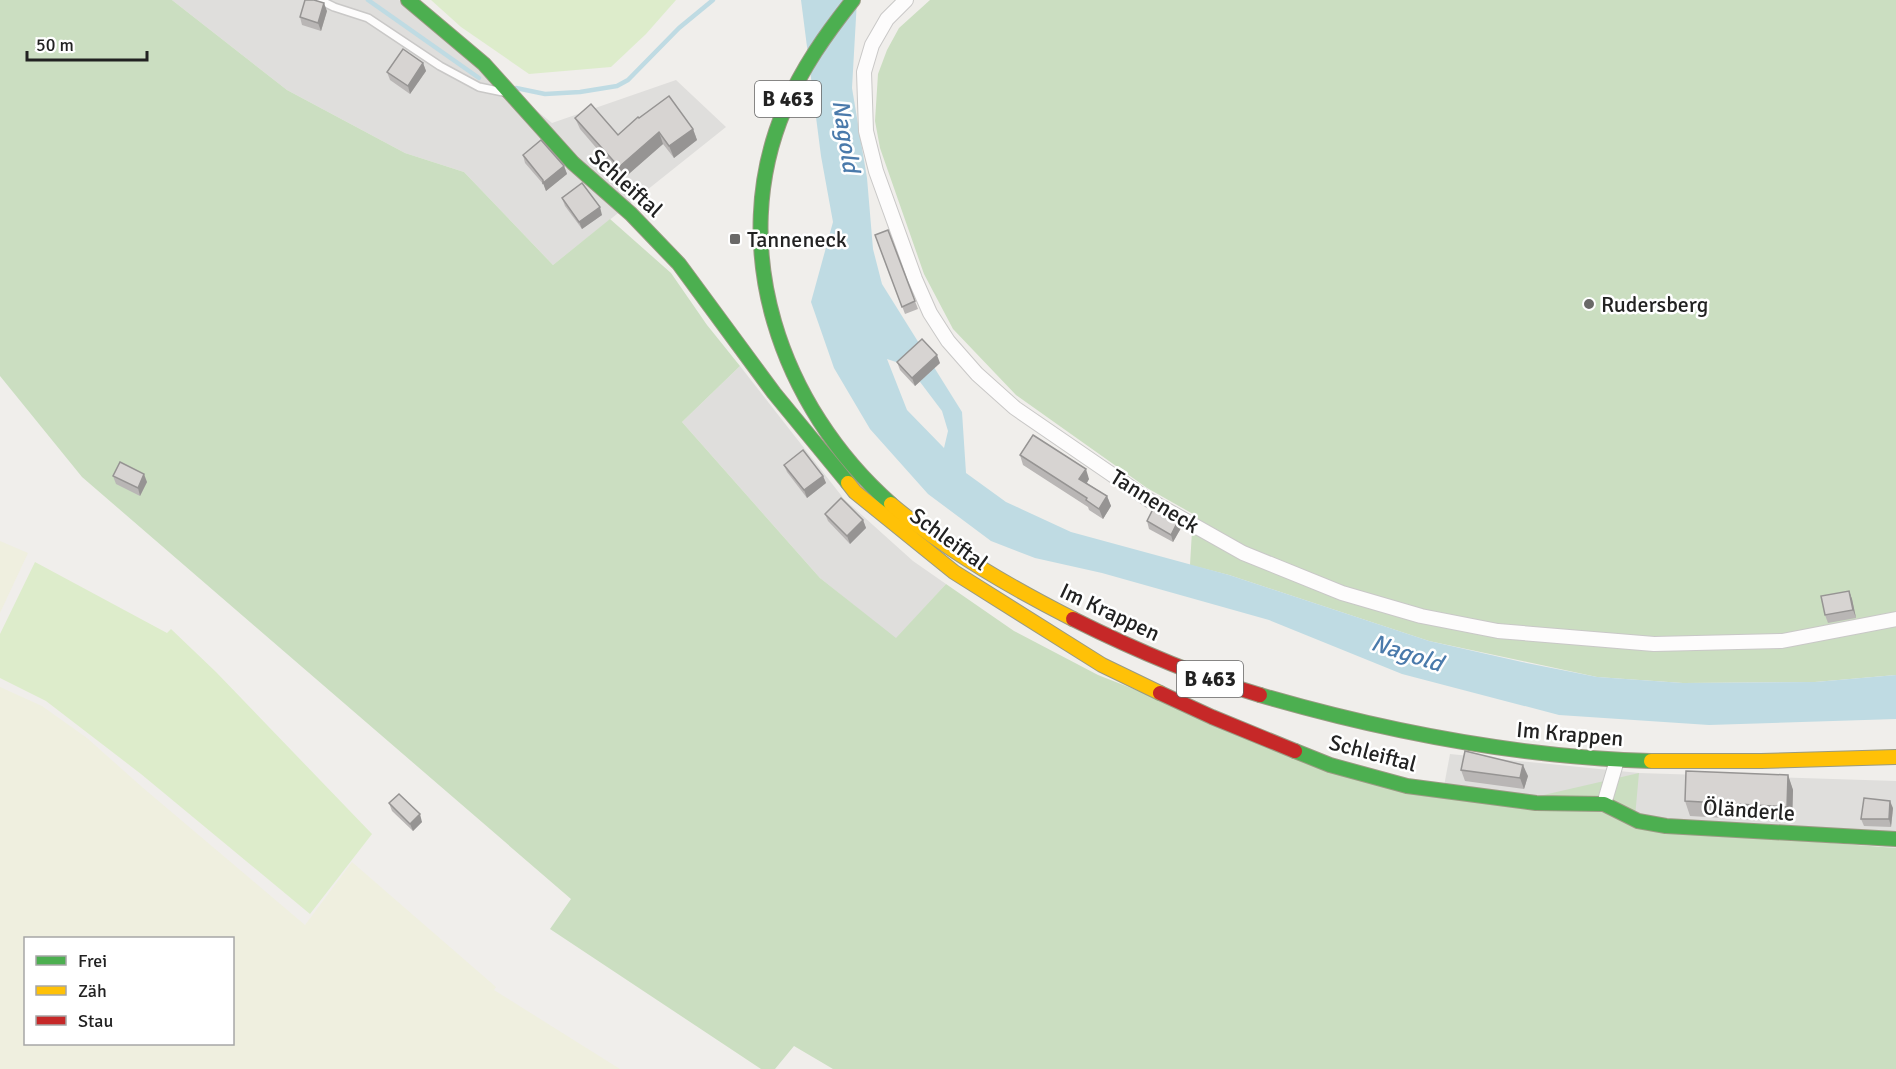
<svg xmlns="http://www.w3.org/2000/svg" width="1896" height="1069" font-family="Signika,sans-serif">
<rect width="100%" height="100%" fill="#f0eeeb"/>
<g fill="#dfdedc">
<polygon points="172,0 399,0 552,123 676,80 726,127 553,265 464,172 405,153 287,90"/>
<polygon points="740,366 844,499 913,561 946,584 896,639 820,578 682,422"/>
<polygon points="1450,754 1639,773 1896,781 1896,848 1441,802"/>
</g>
<g fill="#efefdf" fill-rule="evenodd">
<polygon points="0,541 28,553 0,613"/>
<path d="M0,687L42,706L87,738L142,787L305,925L352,862L496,987L494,990L620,1069H0ZM232,938V1044H26V938Z"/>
</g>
<g fill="#ddeccb">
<polygon points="431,0 676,0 646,34 611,67 529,74 461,27"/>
<polygon points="35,562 167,633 171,629 216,672 372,834 310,914 141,774 46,701 0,678 0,634"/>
</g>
<g fill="#cbdec1">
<polygon points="0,0 172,0 287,90 405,153 464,172 553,265 610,219 671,273 707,325 740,366 682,422 820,578 896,638 946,584 1014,631 1098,675 1261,739 1383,778 1517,801 1639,773 1634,828 1896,848 1896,1069 833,1069 794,1046 775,1069 761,1069 550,929 571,899 82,477 0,376"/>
<polygon points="930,0 1896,0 1896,675 1815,682 1683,683 1597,677 1429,641 1229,575 1190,565 1193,514 1147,488 1016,395 953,329 924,274 880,148 875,121 878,74 887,50 899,28"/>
</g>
<path fill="#bfdbe3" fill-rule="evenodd" d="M801,0H857L852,88L867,178L873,249L882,284L962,412L966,473L1006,502L1071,532L1229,575L1429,641L1522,662L1597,677L1683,683L1815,682L1896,675V719L1709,725L1559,715L1402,674L1269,620L1102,573L1035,558L991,541L928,494L870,429L834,368L811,302L833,222L821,156ZM887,359L908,366L942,411L948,431L944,448L907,410Z"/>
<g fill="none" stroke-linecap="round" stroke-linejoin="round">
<g stroke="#bfdbe3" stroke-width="4.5">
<polyline points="368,0 479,78"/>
<polyline points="516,88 545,94 580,92 617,86 628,80 679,28 713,0"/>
</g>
<g stroke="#c9c8c7" stroke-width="10">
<polyline id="lane" points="320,0 334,7 368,18 440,66 479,87 503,92"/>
</g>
<g stroke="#c9c8c7" stroke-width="16">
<g id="street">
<polyline points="906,0 887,19 872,45 864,72 866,131 876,171 915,279 930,313 948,341 977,374 1015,408 1149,500 1243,553 1342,593 1421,616 1498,631 1654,644 1782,641 1896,619"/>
<polyline points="1604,804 1617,760"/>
</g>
</g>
<g stroke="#999a82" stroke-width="16">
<g id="fast">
<polyline points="408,0 484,64 573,163 631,214 679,264 774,393 848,483"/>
<path d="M853,0C826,34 802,68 785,108C725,248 781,407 891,504"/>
<path d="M1260,695C1387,732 1518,757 1651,761"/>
<polyline points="1295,751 1330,765 1407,786 1536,803 1604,804 1638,821 1666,826 1896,839"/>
</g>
</g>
<g stroke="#999a82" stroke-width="16">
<g id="slow">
<polyline points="848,483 855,492 954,572 1102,665 1160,693"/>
<path d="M891,504C945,550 1010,587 1073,619"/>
<polyline points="1651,761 1761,761 1896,757"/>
</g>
</g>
<g stroke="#999a82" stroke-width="16">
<g id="jam">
<path d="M1073,619C1133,649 1196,676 1260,695"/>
<polyline points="1160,693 1212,717 1295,751"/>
</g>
</g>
<use href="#lane" stroke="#fdfcfc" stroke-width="7"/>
<use href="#street" stroke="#fdfcfc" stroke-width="14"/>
<use href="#fast" stroke="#4caf50" stroke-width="14"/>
<use href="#slow" stroke="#ffc107" stroke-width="14"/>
<use href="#jam" stroke="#c62828" stroke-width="14"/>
</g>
<g fill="#b9b6b5">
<polygon points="327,11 321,31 302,25 300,17"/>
<polygon points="423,63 426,71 410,94 390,80 387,72"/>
<polygon points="575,118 618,135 639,118 693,129 697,140 674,158 663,144 623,179 580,129"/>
<polygon points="523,155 564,166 567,174 546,191 544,185 525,163"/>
<polygon points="562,198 602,215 582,229 565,206"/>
<polygon points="888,230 918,309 905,314 875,235"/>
<polygon points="897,362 940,363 915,386 900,370"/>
<polygon points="1020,455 1089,479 1087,483 1107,496 1111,506 1103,519 1089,510 1088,507 1023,465"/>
<polygon points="784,465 823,476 826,483 807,498 787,472"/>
<polygon points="113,476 147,482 140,496 116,484"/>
<polygon points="825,514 863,520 866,528 850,544 828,521"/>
<polygon points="1147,521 1178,521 1181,528 1173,542 1149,529"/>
<polygon points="1849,591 1852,599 1856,618 1828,623 1825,615"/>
<polygon points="1461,770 1528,776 1524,789 1465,781"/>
<polygon points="1788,775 1793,790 1792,822 1690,816 1685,801"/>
<polygon points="389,803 422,822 413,831 392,811"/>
<polygon points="1893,808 1891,827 1864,826 1861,819"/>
</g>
<g fill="#969493">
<polygon points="324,3 327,11 321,31 318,23"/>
<polygon points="423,63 426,71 410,94 408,86"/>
<polygon points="693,129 697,140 674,158 669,146"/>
<polygon points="659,132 663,144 623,179 619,167"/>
<polygon points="564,166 567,174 546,191 543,183"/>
<polygon points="600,207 602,215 582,229 579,222"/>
<polygon points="937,355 940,363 915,386 912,378"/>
<polygon points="1086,469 1089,479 1083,489 1079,479"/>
<polygon points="144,474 147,482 140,496 138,488"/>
<polygon points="823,476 826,483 807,498 804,490"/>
<polygon points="1107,496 1111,506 1103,519 1099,509"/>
<polygon points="863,520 866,528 850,544 847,536"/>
<polygon points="1178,521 1181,528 1173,542 1171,535"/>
<polygon points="1849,591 1852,599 1856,618 1853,610"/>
<polygon points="1523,765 1528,776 1524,789 1520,778"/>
<polygon points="1788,775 1793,790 1792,822 1787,807"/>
<polygon points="1890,801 1893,808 1891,827 1889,819"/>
<polygon points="420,814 422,822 413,831 410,824"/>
</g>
<g fill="#d7d4d2" stroke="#969493" stroke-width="1.5">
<polygon points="305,0 314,0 324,3 318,23 300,17"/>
<polygon points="403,49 423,63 408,86 387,72"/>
<polygon points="669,96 693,129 669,146 659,132 619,167 575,118 591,104 618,135 638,117 639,118"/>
<polygon points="541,140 564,166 543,183 543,180 523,155"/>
<polygon points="582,183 600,207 579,222 562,198"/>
<polygon points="888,230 915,301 902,307 875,235"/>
<polygon points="922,339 937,355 912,378 897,362"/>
<polygon points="1033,435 1086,469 1079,479 1107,496 1099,509 1086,500 1087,498 1020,455"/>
<polygon points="803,450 823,476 804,490 784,465"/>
<polygon points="120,462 144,474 138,488 113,476"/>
<polygon points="841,498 863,520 847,536 825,514"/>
<polygon points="1154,507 1178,521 1171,535 1147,521"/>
<polygon points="1849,591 1853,610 1825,615 1821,596"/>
<polygon points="1465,751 1523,765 1520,778 1461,770"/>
<polygon points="1686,771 1788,775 1787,807 1685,801"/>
<polygon points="399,794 420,814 410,824 389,803"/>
<polygon points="1864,798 1890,801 1889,819 1861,819"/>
</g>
<g fill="#6a6968" stroke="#fff" stroke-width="2">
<rect x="729" y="233" width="12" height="12" rx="3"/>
<circle cx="1589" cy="304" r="6"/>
</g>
<g text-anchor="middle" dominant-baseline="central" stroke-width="5" stroke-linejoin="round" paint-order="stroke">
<g fill="#fff" stroke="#646464" stroke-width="1.5">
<rect x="755" y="81" width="66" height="36" rx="4.5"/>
<rect x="1177" y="661" width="66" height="36" rx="4.5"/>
</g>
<g font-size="21" font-weight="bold" fill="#222">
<text x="788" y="99">B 463</text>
<text x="1210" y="679">B 463</text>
</g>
<g font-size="22" fill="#222" stroke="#fff">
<text transform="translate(626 183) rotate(42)">Schleiftal</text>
<text transform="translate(1155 501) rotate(32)">Tanneneck</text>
<text transform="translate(949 539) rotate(36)">Schleiftal</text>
<text transform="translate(1110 612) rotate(25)">Im Krappen</text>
<text transform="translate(1570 734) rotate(5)">Im Krappen</text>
<text transform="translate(1373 753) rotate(15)">Schleiftal</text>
<text transform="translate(1749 810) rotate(4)">Öländerle</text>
</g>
<g font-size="22" fill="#222" stroke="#fff" text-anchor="start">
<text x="747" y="239">Tanneneck</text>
<text x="1601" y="304">Rudersberg</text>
</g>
<g font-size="24" font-style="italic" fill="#4a7aab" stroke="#fff">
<text transform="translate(846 136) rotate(81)">Nagold</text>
<text transform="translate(1407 653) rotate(18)">Nagold</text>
</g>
</g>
<rect x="24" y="937" width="210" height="108" fill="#ffffff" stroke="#a7a7a7" stroke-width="1.5"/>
<rect x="36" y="956" width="30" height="9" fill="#4caf50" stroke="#a7a7a7" stroke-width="1.5"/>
<text x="78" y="967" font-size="18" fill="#222222">Frei</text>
<rect x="36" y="986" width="30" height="9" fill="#ffc107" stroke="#a7a7a7" stroke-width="1.5"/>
<text x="78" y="997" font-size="18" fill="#222222">Zäh</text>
<rect x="36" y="1016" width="30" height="9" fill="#c62828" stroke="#a7a7a7" stroke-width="1.5"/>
<text x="78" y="1027" font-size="18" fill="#222222">Stau</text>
<path d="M27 51v9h120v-9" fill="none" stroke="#222222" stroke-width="3"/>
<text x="36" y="51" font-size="18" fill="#222222" stroke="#ffffff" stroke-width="4.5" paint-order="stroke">50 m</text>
</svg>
